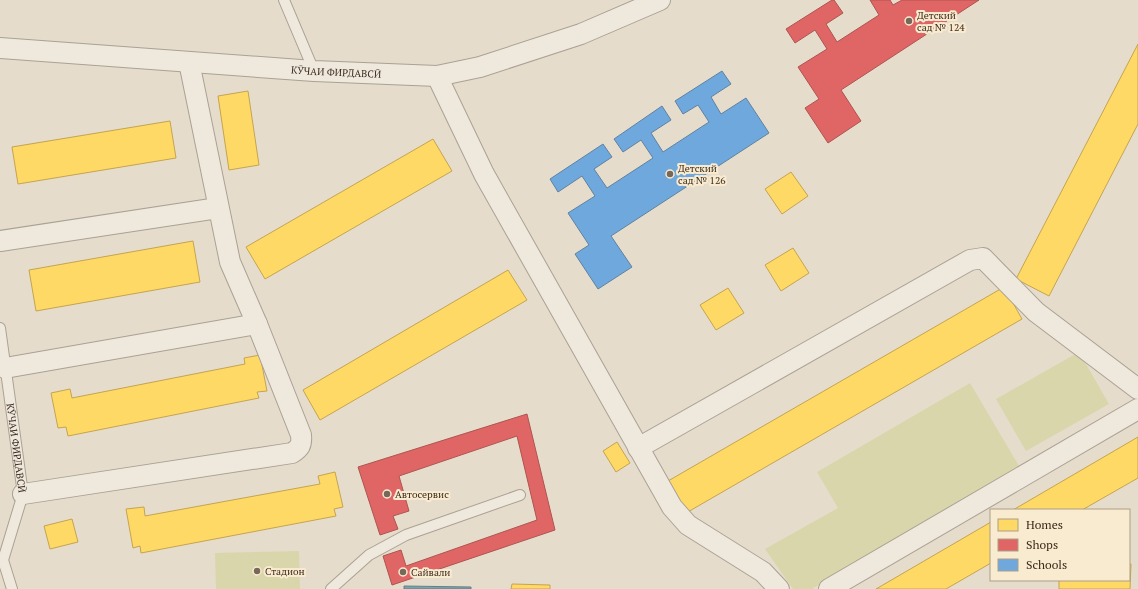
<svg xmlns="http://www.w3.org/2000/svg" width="1138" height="589" font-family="'PT Serif',serif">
<rect width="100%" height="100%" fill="#e6dccb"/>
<g fill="#d9d6ac">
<polygon points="1079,352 1109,404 1026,451 996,399"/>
<polygon points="970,383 1019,466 812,589 793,589 765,549 838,508 817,472"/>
<polygon points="299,551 300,589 216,589 215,553"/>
</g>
<g fill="#ffd966" stroke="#c4a450">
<polygon points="1138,44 1138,124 1049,296 1016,279"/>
<polygon points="248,91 259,165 229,170 218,96"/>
<polygon points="170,121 176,158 18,184 12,147"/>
<polygon points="433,139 452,171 265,279 246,247"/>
<polygon points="791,172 808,196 782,214 765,189"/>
<polygon points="193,241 200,282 36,311 29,270"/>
<polygon points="793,248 809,273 781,291 765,265"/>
<polygon points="508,270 527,300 320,420 303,390"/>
<polygon points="1004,287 1022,319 686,513 668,481"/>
<polygon points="728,288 744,313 716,330 700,305"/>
<polygon points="260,355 267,391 257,392 259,398 68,436 66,427 58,428 51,393 70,389 72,398 245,364 244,358"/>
<polygon points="1138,437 1138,478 1082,510 1013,510"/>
<polygon points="617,442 630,463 616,472 603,451"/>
<polygon points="335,472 343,507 334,509 336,516 141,553 140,546 133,548 126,509 144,507 145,516 320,484 318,476"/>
<polygon points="72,519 78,542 50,549 44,526"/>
<polygon points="991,522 991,563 946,589 876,589"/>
<polygon points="1129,564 1131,564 1130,589 1059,589 1059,580 1129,580"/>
<polygon points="512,584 550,585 550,589 511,589"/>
</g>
<g fill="#e06666" stroke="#ae5450">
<polygon points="832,0 834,0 843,13 826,24 837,42 879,15 870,0 890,0 893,5 902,0 979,0 841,90 861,121 828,143 805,108 819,99 798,67 827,49 815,30 795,43 786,29"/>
<polygon points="527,414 555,530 392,585 383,556 401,550 406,566 537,520 517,436 399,476 409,511 393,516 398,529 380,535 358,467"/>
</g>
<polygon fill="#6fa8dc" stroke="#5f82a2" points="722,71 731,84 711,97 721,114 746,98 769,133 611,236 632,267 598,289 575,254 589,245 568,213 595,196 582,176 558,192 550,179 603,144 612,157 594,169 607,188 653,158 641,140 623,152 614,139 662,106 671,120 651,133 663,152 709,122 698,105 683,114 675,101"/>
<polygon fill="#76a5af" stroke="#648083" points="404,586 471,587 471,589 404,589"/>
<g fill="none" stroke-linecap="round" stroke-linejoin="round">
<g stroke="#aba194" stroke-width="12">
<g id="lane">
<polyline points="284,0 314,71"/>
<path id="s1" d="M0,328L23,494L3,560L12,589"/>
<polyline points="331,589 369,555 406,535 520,495"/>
</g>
</g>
<g stroke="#aba194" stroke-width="22">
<g id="street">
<path id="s2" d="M0,48L314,71L437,76L480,67L581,34L660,0"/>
<polyline points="437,76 484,174 672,507 688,525 763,572 779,589"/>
<polyline points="0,241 218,208"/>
<polyline points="5,368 257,324"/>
<polyline points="638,448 970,260 983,258 1036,312 1138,389"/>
<path d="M23,494L292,453C300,448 302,445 301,435L257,324L230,262L189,62"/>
<polyline points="829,589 1138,409"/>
</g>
</g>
<use href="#lane" stroke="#eee8dd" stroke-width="10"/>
<use href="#street" stroke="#eee8dd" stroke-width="20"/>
</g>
<g fill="#776859" stroke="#f9ebd0" stroke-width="1.5">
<circle cx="909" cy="21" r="4"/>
<circle cx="670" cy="174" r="4"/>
<circle cx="387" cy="494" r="4"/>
<circle cx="257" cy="571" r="4"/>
<circle cx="403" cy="572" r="4"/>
</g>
<g text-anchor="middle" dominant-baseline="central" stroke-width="4" stroke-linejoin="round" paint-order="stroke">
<g font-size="10" fill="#3b291b" stroke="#f9ebd0" text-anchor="start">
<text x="917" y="15">Детский<tspan x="917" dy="12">сад № 124</tspan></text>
<text x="678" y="168">Детский<tspan x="678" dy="12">сад № 126</tspan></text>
<text x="395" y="494">Автосервис</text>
<text x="265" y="571">Стадион</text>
<text x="411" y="572">Сайвали</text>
</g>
<g font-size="10" fill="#3b291b" stroke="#f9ebd0">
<text stroke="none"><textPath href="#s2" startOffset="337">КӮЧАИ ФИРДАВСӢ</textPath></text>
<text stroke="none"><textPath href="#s1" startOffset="121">КӮЧАИ ФИРДАВСӢ</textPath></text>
</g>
</g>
<rect x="990" y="509" width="140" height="72" fill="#f9ebd0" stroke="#ad9d88"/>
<rect x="998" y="519" width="20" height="12" fill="#ffd966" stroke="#ad9d88"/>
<text x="1026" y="529" font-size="12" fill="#3b291b">Homes</text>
<rect x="998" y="539" width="20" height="12" fill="#e06666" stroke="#ad9d88"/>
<text x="1026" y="549" font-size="12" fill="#3b291b">Shops</text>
<rect x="998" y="559" width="20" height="12" fill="#6fa8dc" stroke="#ad9d88"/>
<text x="1026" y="569" font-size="12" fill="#3b291b">Schools</text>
</svg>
